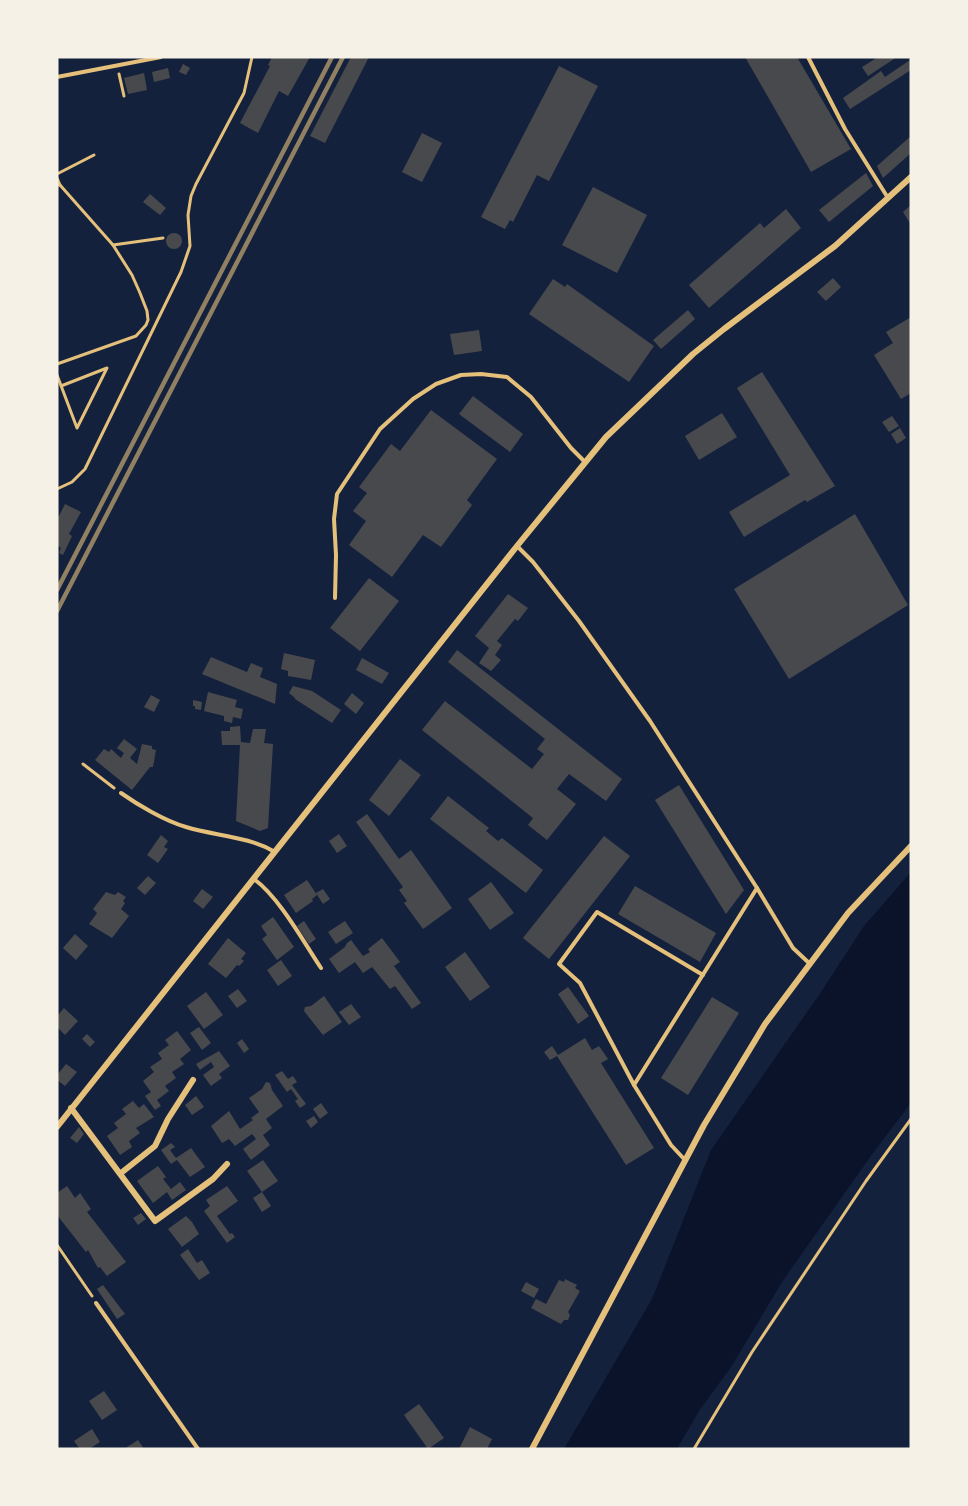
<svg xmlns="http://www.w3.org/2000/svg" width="968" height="1506" font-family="Roboto,sans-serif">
<rect width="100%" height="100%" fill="#14213d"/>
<polygon fill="#0b132b" points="911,872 911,1103 873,1153 784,1279 731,1367 699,1411 677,1449 564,1449 652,1299 711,1150 819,995 864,926"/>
<g fill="#48494c">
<polygon points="272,57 310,57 288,96 279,91 258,133 240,123 270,66 268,65"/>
<polygon points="351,57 369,57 325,143 310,136"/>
<polygon points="745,57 797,57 851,149 811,172"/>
<polygon points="878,57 897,57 868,76 862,67"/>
<polygon points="910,60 911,70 850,109 843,98 881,71 885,77"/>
<polygon points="183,64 190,68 186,75 179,72"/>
<polygon points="559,66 598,86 549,181 537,175 513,222 510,220 505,229 481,217"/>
<polygon points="168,68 170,78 154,82 152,72"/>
<polygon points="144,73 147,90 128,94 124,78"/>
<polygon points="422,133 442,143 422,182 402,172"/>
<polygon points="911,136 911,153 883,178 877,166"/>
<polygon points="866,173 873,186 829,222 819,210"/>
<polygon points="593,187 647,215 617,273 562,245"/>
<polygon points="150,194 166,208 160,215 143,202"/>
<polygon points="911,205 911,225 903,212"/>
<polygon points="786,209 801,228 709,308 689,285 760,223 764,228"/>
<circle cx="174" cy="241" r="8"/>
<polygon points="833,278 841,287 826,301 817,292"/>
<polygon points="553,279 565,287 567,284 654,346 629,382 529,314"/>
<polygon points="688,310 695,319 661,349 653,340"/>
<polygon points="911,317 911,393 901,399 874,355 893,343 886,332"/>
<polygon points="479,330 482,351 454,355 450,334"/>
<polygon points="762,372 835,486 807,502 805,500 744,537 729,512 790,475 737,388"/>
<polygon points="473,396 523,434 510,452 459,414"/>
<polygon points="431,410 497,459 467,500 472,505 441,547 423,535 392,577 349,545 366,521 353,511 367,493 359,487 391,444 400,451"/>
<polygon points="722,413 737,437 699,460 685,436"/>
<polygon points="892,416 899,426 889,432 882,422"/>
<polygon points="900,428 906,438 897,444 891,434"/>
<polygon points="65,504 81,512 69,534 72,536 63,555 59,553 61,548 57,545 57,515 59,516"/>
<polygon points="855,514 908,605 789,679 734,589"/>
<polygon points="369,578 399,601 360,651 330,628"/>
<polygon points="508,594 528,608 518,621 515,619 497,641 502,645 495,655 501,660 491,671 479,663 489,648 475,636"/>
<polygon points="457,650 622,779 606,801 569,774 557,789 576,804 547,840 528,825 533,818 422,730 445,701 532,769 544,754 537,749 545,739 448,662"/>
<polygon points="284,653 315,660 311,680 288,676 288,671 281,669"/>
<polygon points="211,657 247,672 251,663 263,668 260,677 277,684 275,704 202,674"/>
<polygon points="362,658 389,673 382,684 356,670"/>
<polygon points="293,686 312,691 341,710 332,723 295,699 295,698 289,693"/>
<polygon points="208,692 237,700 235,707 243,709 241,719 233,717 232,723 224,721 224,716 204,711"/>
<polygon points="352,693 364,703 356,714 344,704"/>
<polygon points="151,695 160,700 154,712 144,707"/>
<polygon points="193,700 202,702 201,710 195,709 195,706 193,706"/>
<polygon points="240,726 241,742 250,743 253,729 266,729 264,743 273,744 268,828 260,831 236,821 240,745 222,745 221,731 230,731 230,727"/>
<polygon points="124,739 137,749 130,758 137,764 142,744 152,746 152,749 156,750 153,767 150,767 132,790 95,760 104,749 109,752 111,749 121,758 124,753 117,748"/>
<polygon points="400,759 421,775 389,816 369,800"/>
<polygon points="679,785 744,890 726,914 655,800"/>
<polygon points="448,796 489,828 486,831 498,841 502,838 543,870 526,893 430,819"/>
<polygon points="367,814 399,859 411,850 452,908 423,929 404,903 407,901 399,890 403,887 356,822"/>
<polygon points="339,834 347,846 337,853 329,841"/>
<polygon points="161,835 168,841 164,847 168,849 158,863 147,855"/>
<polygon points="604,836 630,856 549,959 523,938"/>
<polygon points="148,876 156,883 145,895 137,888"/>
<polygon points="307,880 317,895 312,899 313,901 296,913 284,895"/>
<polygon points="491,882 514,913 490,930 468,899"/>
<polygon points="635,886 716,933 700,962 618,914"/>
<polygon points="202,889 213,897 203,909 193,901"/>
<polygon points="323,889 330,899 323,904 316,893"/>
<polygon points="106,892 115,895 118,892 126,897 123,901 125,903 121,909 129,916 112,938 89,924 97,913 93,909"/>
<polygon points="273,917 294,947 277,960 262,939 267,935 261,926"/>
<polygon points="304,921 316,939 309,944 297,926"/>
<polygon points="345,921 353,933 336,944 328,932"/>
<polygon points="75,934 88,946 76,960 63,948"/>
<polygon points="228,938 246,953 241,959 244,961 239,966 237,965 226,978 208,964"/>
<polygon points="382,938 400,962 394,966 421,1003 412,1009 395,986 390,989 372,967 363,973 355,962 339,973 329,959 345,947 347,943 351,940 363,956 370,952 368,949"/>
<polygon points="465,952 490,987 470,1001 445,967"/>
<polygon points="281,960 292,976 278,986 267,970"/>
<polygon points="568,987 589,1016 578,1024 558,994"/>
<polygon points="238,989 247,1001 237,1008 228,996"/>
<polygon points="206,992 223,1015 204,1029 187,1006"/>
<polygon points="324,996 342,1022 323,1035 304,1011 305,1007 311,1006"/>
<polygon points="712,997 739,1013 688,1095 661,1078"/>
<polygon points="351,1004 361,1017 349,1025 339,1012"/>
<polygon points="64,1008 78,1021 65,1035 57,1027 57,1016"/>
<polygon points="199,1027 211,1043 202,1050 190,1033"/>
<polygon points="177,1031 191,1050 180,1059 184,1064 172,1072 176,1078 165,1086 169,1091 157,1100 161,1106 155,1110 145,1096 151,1092 143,1081 154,1072 150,1067 162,1059 158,1053 169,1045 165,1040"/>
<polygon points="87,1034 95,1042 90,1047 82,1039"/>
<polygon points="585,1038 592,1050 599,1046 608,1059 601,1063 654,1148 626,1165 557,1056 550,1060 544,1052 552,1046 558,1055"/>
<polygon points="242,1039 249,1049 244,1053 237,1043"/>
<polygon points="219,1051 230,1066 219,1074 222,1078 211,1086 203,1075 214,1067 211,1062 200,1070 196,1064"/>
<polygon points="66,1064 77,1072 65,1086 57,1080 57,1075"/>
<polygon points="282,1071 288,1079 293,1076 297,1082 292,1085 306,1104 300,1108 295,1101 298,1099 291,1089 287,1092 275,1075"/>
<polygon points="266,1082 270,1083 272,1090 283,1106 266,1119 272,1128 263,1135 270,1145 251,1160 243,1149 256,1139 252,1134 235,1146 229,1139 222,1143 211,1126 229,1111 240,1129 253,1120 251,1118 259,1112 249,1098 262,1089"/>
<polygon points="196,1096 204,1107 192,1115 185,1105"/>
<polygon points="133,1101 139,1108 144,1104 154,1117 136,1128 140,1133 129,1141 132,1147 120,1155 107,1136 118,1128 114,1123 126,1114 122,1109"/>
<polygon points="321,1103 328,1113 320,1119 313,1109"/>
<polygon points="314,1116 318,1122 311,1128 306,1121"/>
<polygon points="79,1127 84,1134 77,1143 70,1138"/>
<polygon points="171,1143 175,1147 170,1150 176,1158 191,1148 205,1167 190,1177 177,1160 171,1164 161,1150"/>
<polygon points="263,1160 278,1181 262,1192 247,1171"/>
<polygon points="158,1166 166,1177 163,1179 171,1189 180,1182 186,1190 172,1200 167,1192 153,1203 137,1181"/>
<polygon points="67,1186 75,1198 80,1193 91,1209 87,1212 126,1262 107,1276 100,1267 98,1268 88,1250 86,1252 57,1215 57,1193"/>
<polygon points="227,1186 238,1201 217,1216 230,1234 232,1233 235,1237 227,1243 204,1211 210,1206 206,1200"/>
<polygon points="262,1192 271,1206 262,1212 253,1198"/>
<polygon points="141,1213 146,1219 138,1225 133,1218"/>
<polygon points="186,1216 192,1222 199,1234 182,1247 168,1229"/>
<polygon points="188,1249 197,1263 202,1260 210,1273 199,1280 180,1255"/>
<polygon points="565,1279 577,1285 575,1288 580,1291 568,1312 570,1315 568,1320 564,1320 561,1324 531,1308 536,1299 546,1304 559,1280 564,1282"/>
<polygon points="526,1282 539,1289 534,1298 521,1291"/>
<polygon points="103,1285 125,1314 117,1319 97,1289"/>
<polygon points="104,1391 117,1410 102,1420 89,1401"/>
<polygon points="419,1404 444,1438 428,1449 404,1415"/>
<polygon points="470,1427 492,1439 487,1449 459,1449"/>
<polygon points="92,1429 100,1442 89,1449 80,1449 74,1441"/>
<polygon points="138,1440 144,1449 124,1449"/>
</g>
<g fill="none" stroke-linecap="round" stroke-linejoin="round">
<g stroke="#e5c07b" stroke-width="3">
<polyline points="119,74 124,96"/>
<polyline points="57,174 94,155"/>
<polyline points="57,178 60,185 57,185"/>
<polyline points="60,185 113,245 163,238"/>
<polyline points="57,364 136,336 146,325 148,320 147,311 140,293 132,275 113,245"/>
<polyline points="57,375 77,428 107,368 61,386"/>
<polyline points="57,489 72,482 85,469 181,272 190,246 188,215 191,196 196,184 244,93 252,57"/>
<polyline points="83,764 114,788"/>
<polyline points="57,1245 92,1296"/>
<polyline points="694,1449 752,1352 866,1181 911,1119"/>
</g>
<g stroke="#e5c07b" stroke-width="4">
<polyline points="808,57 845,129 888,198"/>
<polyline points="57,77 161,57"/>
<polyline points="517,546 533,562 579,621 650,721 757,888 793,948 809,963"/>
<polyline points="335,598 336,555 334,519 337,494 380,429 413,399 436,384 461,375 481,374 507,377 531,397 571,448 585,462"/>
<path d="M121,793C138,805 165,821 186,827C215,836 248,836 275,852"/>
<path d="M254,879C279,897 303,941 321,968"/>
<polyline points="634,1085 757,888"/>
<polyline points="685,1160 671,1145 634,1085 580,983 559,964 597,912 703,975"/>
<polyline points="96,1303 198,1449"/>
</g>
<g stroke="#e5c07b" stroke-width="6">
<polyline points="71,1108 155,1221 213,1179 227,1164"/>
<polyline points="57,1127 517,546 606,437 693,354 724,329 835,246 911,177"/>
<polyline points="121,1173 155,1146 168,1119 193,1080"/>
<polyline points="532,1449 704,1125 765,1024 848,913 911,846"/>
</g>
<g stroke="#918062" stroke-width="4.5">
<polyline points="57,590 332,57"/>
<polyline points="57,611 343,57"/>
</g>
</g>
<rect width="968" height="1506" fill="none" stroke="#f6f1e7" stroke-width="117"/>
</svg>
